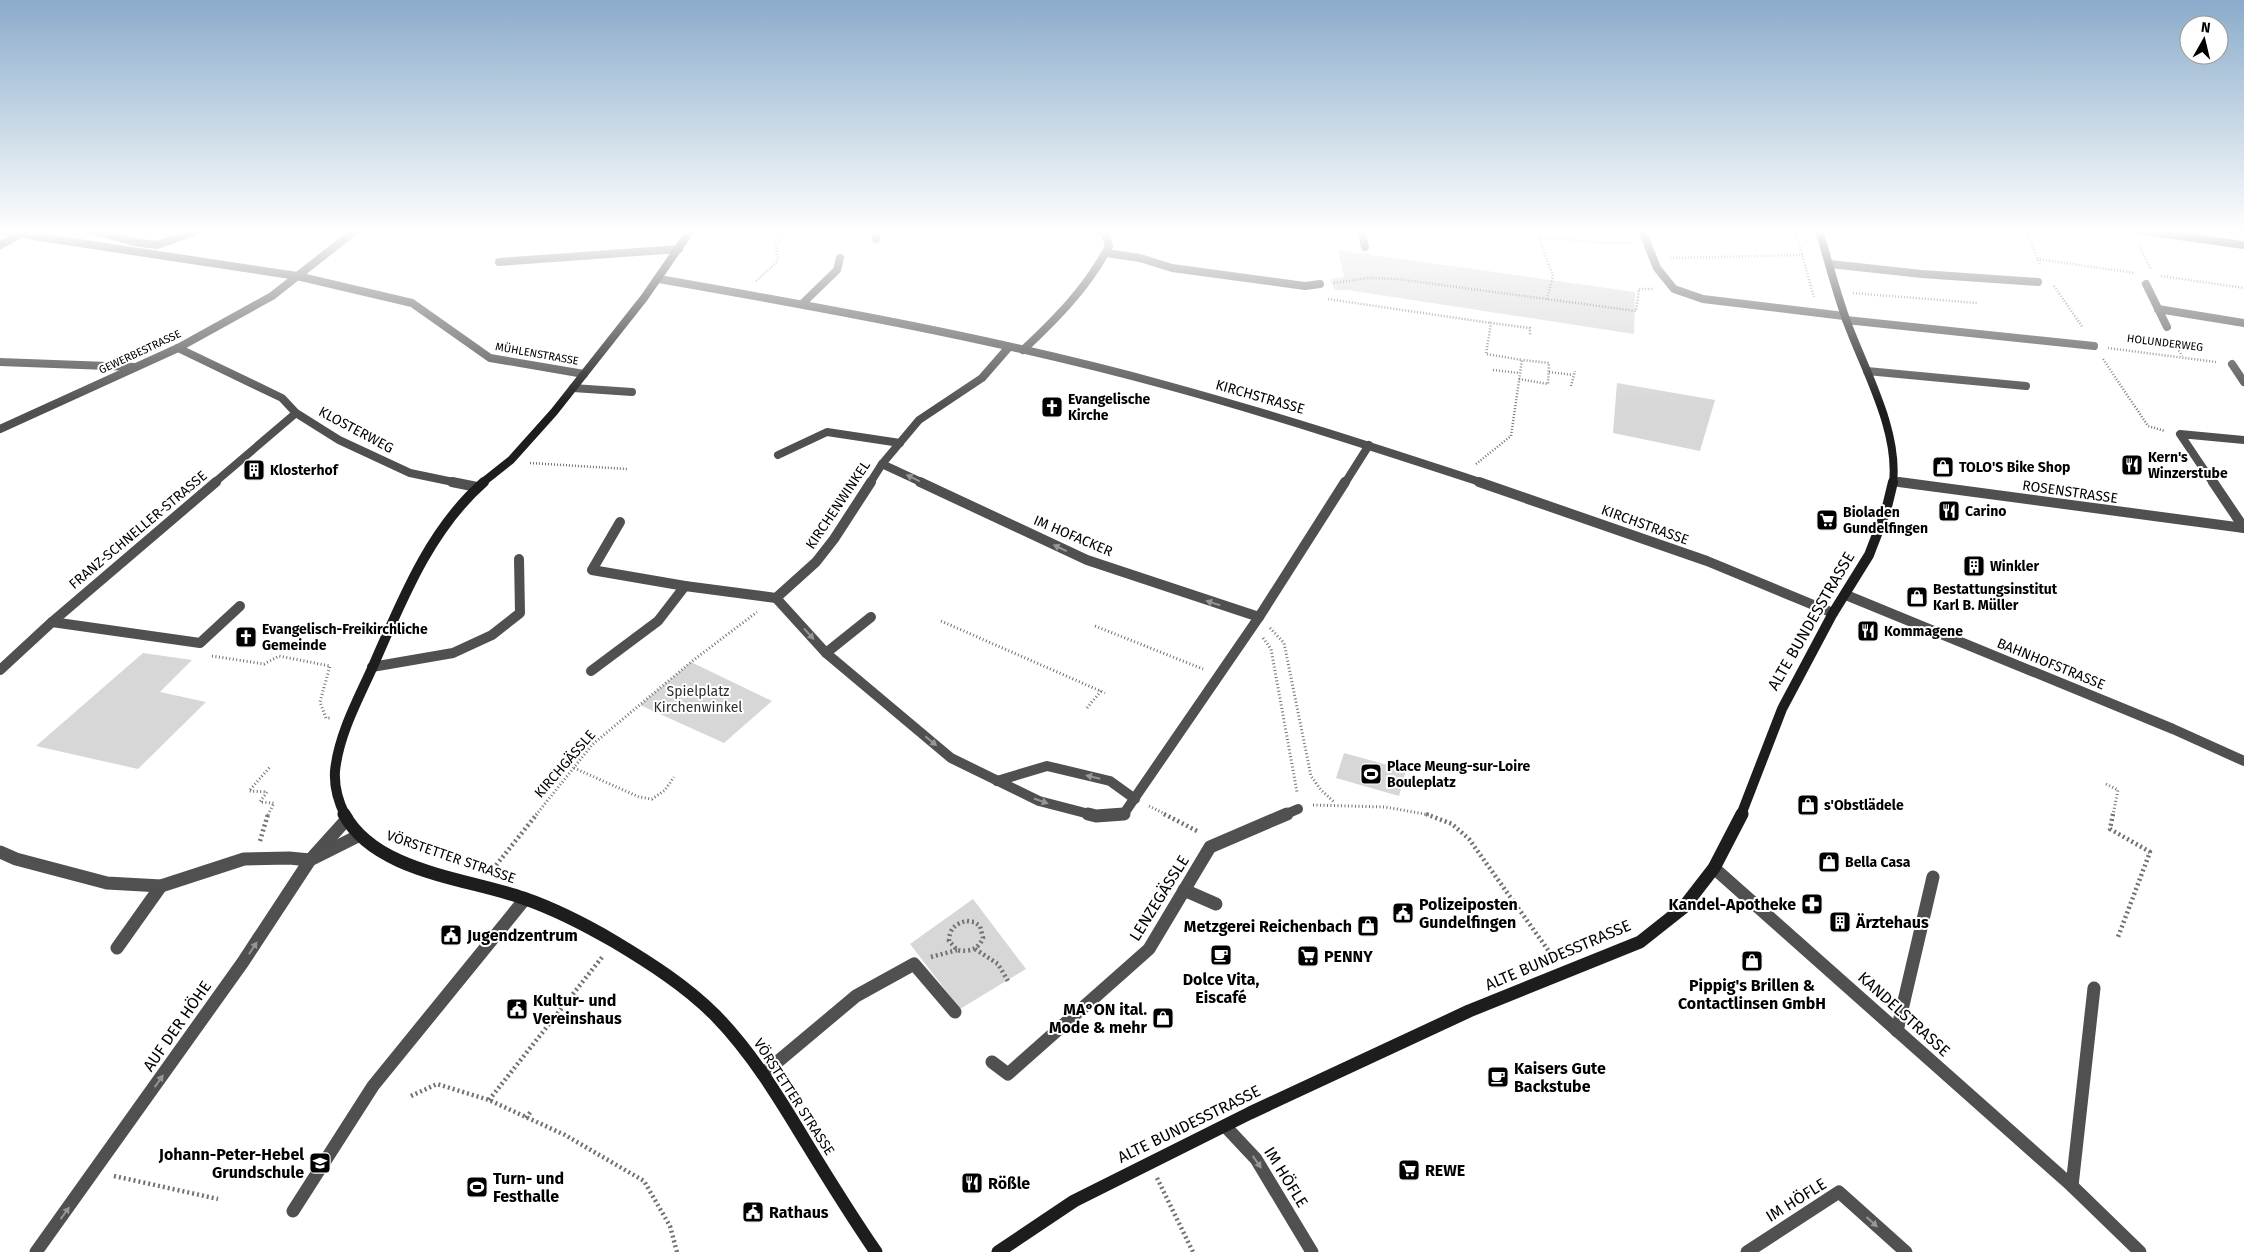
<svg xmlns="http://www.w3.org/2000/svg" width="2244" height="1252" font-family="'Fira Sans',sans-serif">
<rect width="100%" height="100%" fill="#fff"/>
<g fill="#d7d7d7">
<polygon points="1338,250 1635,292 1634,334 1348,290 1335,290 1330,279 1344,277"/>
<polygon points="1617,383 1715,400 1700,451 1613,433"/>
<polygon points="143,653 192,660 160,692 206,702 138,769 36,746"/>
<polygon points="691,662 772,701 724,743 640,705"/>
<polygon points="1344,753 1406,770 1399,796 1336,778"/>
<polygon points="973,899 1026,969 960,1009 910,944"/>
</g>
<g fill="none" stroke-linecap="round" stroke-linejoin="round">
<g stroke="#727272" stroke-width="2.5" stroke-dasharray="1 2" stroke-linecap="butt">
<polyline points="1536,230 1553,276 1547,299"/>
<polyline points="1795,230 1814,297"/>
<polyline points="2025,230 2041,266"/>
<polyline points="2088,230 2122,235"/>
<polyline points="1538,237 1604,243 1631,243"/>
<polyline points="2139,246 2151,269"/>
<polyline points="1670,258 1803,255"/>
<polyline points="2037,259 2135,273"/>
<polyline points="2161,276 2244,288"/>
<polyline points="756,281 778,261 776,245 788,230"/>
<polyline points="1334,283 1368,278 1397,279 1636,311 1639,289 1654,289"/>
<polyline points="2054,286 2083,328"/>
<polyline points="1853,293 1977,303"/>
<polyline points="1328,299 1491,323"/>
<polyline points="2173,340 2182,356"/>
<polyline points="2108,348 2216,362"/>
<polyline points="2103,359 2148,426 2165,431"/>
<polyline points="1493,370 1519,373"/>
<polyline points="1549,372 1573,375"/>
<polyline points="1519,379 1548,384 1549,363 1522,360"/>
<polyline points="1571,386 1575,371"/>
<polyline points="530,463 627,469"/>
<polyline points="1476,464 1511,436 1522,360 1486,354 1491,323 1530,328 1530,335"/>
</g>
<g stroke="#727272" stroke-width="3" stroke-dasharray="1 2.5" stroke-linecap="butt">
<polyline points="941,621 1105,693"/>
<polyline points="1095,626 1203,669"/>
<polyline points="1270,628 1284,643 1311,776 1321,790 1334,802"/>
<polyline points="1263,638 1271,649 1297,792"/>
<polyline points="212,656 264,664 279,656 330,666 320,702 326,718 331,718"/>
<polyline points="1087,708 1101,691"/>
<polyline points="574,768 639,797 652,799 665,790 674,777"/>
<polyline points="2106,784 2118,790 2113,815"/>
<polyline points="1313,805 1385,807 1430,815"/>
<polyline points="1149,806 1167,815"/>
<polyline points="268,815 274,803 260,802 267,792 249,791 270,767"/>
<polyline points="536,815 592,745 691,662 757,612"/>
</g>
<g stroke="#727272" stroke-width="4.5" stroke-dasharray="2 3" stroke-linecap="butt">
<polyline points="1164,814 1199,832"/>
<polyline points="1426,814 1452,824 1469,839 1553,957"/>
<polyline points="2113,814 2110,829 2150,852 2118,937"/>
<polyline points="260,841 268,814"/>
<polyline points="493,869 537,814"/>
<path d="M967,921L974,922L980,926L983,938C978,950 969,952 957,950L949,941C949,929 956,923 967,921Z"/>
<polyline points="975,949 998,964 1008,981"/>
<polyline points="931,957 957,950"/>
<polyline points="411,1096 437,1084 489,1100 565,1135 644,1181 670,1226 677,1252"/>
<polyline points="489,1100 603,956"/>
<polyline points="526,1118 532,1110"/>
<polyline points="114,1176 218,1199"/>
<polyline points="1157,1178 1193,1252"/>
</g>
<g stroke="#505050" stroke-width="8">
<polyline points="91,230 134,242 157,245 200,230"/>
<polyline points="876,239 877,230"/>
<polyline points="0,245 21,234"/>
<polyline points="1106,253 1140,258 1172,268 1305,286 1320,284"/>
<polyline points="0,362 135,367"/>
<polyline points="1867,371 2026,386"/>
<polyline points="573,388 632,392"/>
</g>
<g stroke="#505050" stroke-width="10">
<polyline points="52,622 200,643 240,606"/>
<polyline points="826,653 871,617"/>
<polyline points="372,667 453,653 492,635 520,613 519,559"/>
</g>
<g stroke="#505050" stroke-width="13">
<polyline points="1714,868 2072,1186 2140,1252"/>
<polyline points="117,948 161,886"/>
<polyline points="1897,1031 1933,877"/>
<polyline points="763,1074 856,996 914,964 955,1012"/>
<polyline points="2072,1186 2094,988"/>
<polyline points="293,1211 373,1086 525,899"/>
</g>
<g stroke="#505050" stroke-width="8">
<polyline points="1361,230 1365,247"/>
<polyline points="1642,230 1657,268 1674,289 1703,299 1844,316"/>
<polyline points="0,231 297,276 412,303 490,358 584,374"/>
<polyline points="499,262 679,249"/>
<polyline points="1830,264 1922,274 2038,282"/>
<path d="M659,279C830,309 1002,340 1169,386C1275,415 1379,449 1483,483"/>
<polyline points="2146,284 2167,327"/>
<polyline points="802,304 837,270 840,258"/>
<polyline points="2158,309 2244,323"/>
<polyline points="1846,320 2094,346"/>
<polyline points="178,348 282,398 296,413 339,440 410,473 458,483"/>
<path d="M1023,350C1056,319 1088,287 1109,246L1106,235L1098,230"/>
<polyline points="2232,364 2244,382"/>
<polyline points="0,429 178,348 272,296 356,230"/>
<polyline points="778,455 827,432 900,443"/>
<polyline points="882,464 923,483"/>
<polyline points="1893,481 1908,483"/>
<polyline points="214,483 296,413"/>
<polyline points="870,483 882,464 919,420 982,378 1009,347"/>
<polyline points="1345,483 1369,445"/>
<polyline points="2213,483 2180,434 2244,440"/>
</g>
<g stroke="#505050" stroke-width="10">
<polyline points="452,482 477,487"/>
<polyline points="920,482 1087,560 1259,617"/>
<polyline points="1479,482 1707,561 1833,613"/>
<polyline points="1899,482 2244,528"/>
<polyline points="2213,482 2244,528"/>
<polyline points="620,522 592,570 685,586 776,598 816,562 834,539 871,482"/>
<polyline points="1846,595 2173,729 2244,761"/>
<polyline points="776,598 826,653 951,758 1039,801 1093,815"/>
<polyline points="0,670 52,622 216,482"/>
<polyline points="591,671 658,621 685,586"/>
<polyline points="997,781 1047,766 1110,781 1135,799"/>
<polyline points="1120,815 1123,815 1259,617 1345,482"/>
<polyline points="1284,815 1298,809"/>
</g>
<g stroke="#505050" stroke-width="13">
<polyline points="1088,814 1096,816 1124,814"/>
<polyline points="0,852 16,859 107,883 161,886 244,859 289,858 310,860 347,819"/>
<polyline points="1184,890 1216,904"/>
<polyline points="992,1062 1008,1074 1149,949 1210,847 1287,814"/>
<polyline points="1225,1126 1256,1159 1312,1252"/>
<polyline points="36,1252 243,962 310,860 358,836"/>
<polyline points="1747,1252 1839,1192 1906,1252"/>
</g>
<g stroke="#1d1d1d" stroke-width="8">
<path d="M1819,230C1828,260 1836,292 1847,322C1865,371 1899,430 1893,483"/>
<polyline points="2137,230 2244,245"/>
<polyline points="482,483 511,460 554,412 644,298 691,230"/>
</g>
<g stroke="#1d1d1d" stroke-width="10">
<path d="M345,815C338,801 334,787 335,771C339,733 359,698 374,664C402,600 430,529 484,482"/>
<polyline points="1741,815 1782,709 1833,613 1869,555 1886,511 1893,482"/>
</g>
<g stroke="#1d1d1d" stroke-width="13">
<path d="M344,814C375,872 466,878 523,898C555,909 586,925 615,942C650,963 686,986 715,1015C752,1053 780,1099 807,1144C829,1180 852,1217 876,1252"/>
<polyline points="998,1252 1074,1201 1250,1113 1469,1011 1640,942 1683,908 1714,868 1742,814"/>
</g>
</g>
<defs><path id="oneway-solid" d="M-6-.8H1V-3.2L6.5 0L1 3.2V.8H-6Z" transform="scale(1.25)"/></defs>
<g fill="#969696">
<use href="#oneway-solid" transform="translate(913 478) rotate(-154)"/>
<use href="#oneway-solid" transform="translate(1060 548) rotate(-155)"/>
<use href="#oneway-solid" transform="translate(1213 603) rotate(-162)"/>
<use href="#oneway-solid" transform="translate(809 634) rotate(48)"/>
<use href="#oneway-solid" transform="translate(931 741) rotate(40)"/>
<use href="#oneway-solid" transform="translate(1093 777) rotate(-167)"/>
<use href="#oneway-solid" transform="translate(1041 801) rotate(19)"/>
<use href="#oneway-solid" transform="translate(253 948) rotate(-57)"/>
<use href="#oneway-solid" transform="translate(159 1081) rotate(-55)"/>
<use href="#oneway-solid" transform="translate(1257 1162) rotate(55)"/>
<use href="#oneway-solid" transform="translate(65 1213) rotate(-54)"/>
<use href="#oneway-solid" transform="translate(1872 1222) rotate(42)"/>
</g>
<linearGradient id="sky" x2="0" y2="1"><stop stop-color="#8aabca"/><stop offset="0.57" stop-color="#fff"/><stop offset="1" stop-color="#fff" stop-opacity="0"/></linearGradient>
<rect width="2244" height="406" fill="url(#sky)"/>
<defs>
<g id="church-square" transform="scale(1.125)"><rect x="-9" y="-9" width="18" height="18" rx="4" fill="#000" stroke="#fff"/><path d="M-1.2-6h2.4v3.5h3.3v2.4h-3.3V6h-2.4V-.1h-3.3v-2.4h3.3Z" fill="#fff"/></g>
<g id="restaurant-square" transform="scale(1.125)"><rect x="-9" y="-9" width="18" height="18" rx="4" fill="#000" stroke="#fff"/><path d="M-5-6h1v4h1v-4h1v4h1v-4h1v5L-1.5 .5V6h-2V.5L-5-1ZM5-6V6H3V1.5H1.5Q1.5-4 5-6Z" fill="#fff"/></g>
<g id="shop-square" transform="scale(1.125)"><rect x="-9" y="-9" width="18" height="18" rx="4" fill="#000" stroke="#fff"/><path d="M-5-2.5h2.3a2.7 3.5 0 0 1 5.4 0H5L5.5 6h-11ZM-1.5-2.5h3a1.5 2.3 0 0 0-3 0Z" fill="#fff"/></g>
<g id="building-square" transform="scale(1.125)"><rect x="-9" y="-9" width="18" height="18" rx="4" fill="#000" stroke="#fff"/><path d="M-4-6H4V6H1V3H-1V6H-4ZM-2.5-4.3h1.7v1.8h-1.7ZM.8-4.3h1.7v1.8H.8ZM-2.5-1h1.7V.8h-1.7ZM.8-1h1.7V.8H.8Z" fill="#fff"/></g>
<g id="supermarket-square" transform="scale(1.125)"><rect x="-9" y="-9" width="18" height="18" rx="4" fill="#000" stroke="#fff"/><path d="M-6-5.5h2.5l.6 2H6L4.5 2H-2.5L-4.4-4H-6ZM-1.5 3.2a1.3 1.3 0 1 0 .1 0ZM3 3.2a1.3 1.3 0 1 0 .1 0Z" fill="#fff"/></g>
<g id="stadium-square" transform="scale(1.125)"><rect x="-9" y="-9" width="18" height="18" rx="4" fill="#000" stroke="#fff"/><path d="M0-5a6.5 5 0 1 0 0 10a6.5 5 0 1 0 0-10ZM-3.5-1.8h7v3.6h-7Z" fill="#fff"/></g>
<g id="pharmacy-square" transform="scale(1.125)"><rect x="-9" y="-9" width="18" height="18" rx="4" fill="#000" stroke="#fff"/><path d="M-2-6h4v4h4v4h-4v4h-4v-4h-4v-4h4Z" fill="#fff"/></g>
<g id="civic-square" transform="scale(1.125)"><rect x="-9" y="-9" width="18" height="18" rx="4" fill="#000" stroke="#fff"/><path d="M-.6-6.5H3V-4.5H.6V-3L4-1V1h2V6H-6V1h2V-1L-.6-3ZM-1.2 2.5V6h2.4V2.5Z" fill="#fff"/></g>
<g id="cafe-square" transform="scale(1.125)"><rect x="-9" y="-9" width="18" height="18" rx="4" fill="#000" stroke="#fff"/><path d="M-5.5-4.5H6V0H3Q3 3.5 0 3.5H-2.5Q-5.5 3.5-5.5 0ZM3-3.2v2h1.7v-2ZM-6 4.5H4V6H-6Z" fill="#fff"/></g>
<g id="school-square" transform="scale(1.125)"><rect x="-9" y="-9" width="18" height="18" rx="4" fill="#000" stroke="#fff"/><path d="M0-5L7-2L0 1L-7-2ZM-4 1L0 2.5L4 1V4Q0 6-4 4Z" fill="#fff"/></g>
</defs>
<g fill-rule="evenodd">
<use href="#church-square" x="1052" y="407"/>
<use href="#restaurant-square" x="2132" y="465"/>
<use href="#shop-square" x="1943" y="467"/>
<use href="#building-square" x="254" y="470"/>
<use href="#restaurant-square" x="1949" y="511"/>
<use href="#supermarket-square" x="1827" y="520"/>
<use href="#building-square" x="1974" y="566"/>
<use href="#shop-square" x="1917" y="597"/>
<use href="#restaurant-square" x="1868" y="631"/>
<use href="#church-square" x="246" y="637"/>
<use href="#stadium-square" x="1371" y="774"/>
<use href="#shop-square" x="1808" y="805"/>
<use href="#shop-square" x="1829" y="862"/>
<use href="#pharmacy-square" x="1812" y="904"/>
<use href="#civic-square" x="1403" y="913"/>
<use href="#building-square" x="1840" y="922"/>
<use href="#shop-square" x="1368" y="926"/>
<use href="#civic-square" x="451" y="935"/>
<use href="#cafe-square" x="1221" y="955"/>
<use href="#supermarket-square" x="1308" y="956"/>
<use href="#shop-square" x="1752" y="961"/>
<use href="#civic-square" x="517" y="1009"/>
<use href="#shop-square" x="1163" y="1018"/>
<use href="#cafe-square" x="1498" y="1077"/>
<use href="#school-square" x="320" y="1163"/>
<use href="#supermarket-square" x="1409" y="1170"/>
<use href="#restaurant-square" x="972" y="1183"/>
<use href="#stadium-square" x="477" y="1187"/>
<use href="#civic-square" x="753" y="1212"/>
</g>
<g text-anchor="middle" dominant-baseline="central" stroke-width="4" stroke-linejoin="round" paint-order="stroke">
<g font-size="11" fill="#000" stroke="#fff">
<text transform="translate(2165 343) rotate(7)">HOLUNDERWEG</text>
<text transform="translate(140 352) rotate(-25)">GEWERBESTRASSE</text>
<text transform="translate(537 354) rotate(10)">MÜHLENSTRASSE</text>
</g>
<g font-size="14" fill="#000" stroke="#fff">
<text transform="translate(1260 397) rotate(16)">KIRCHSTRASSE</text>
<text transform="translate(356 430) rotate(28)">KLOSTERWEG</text>
<text transform="translate(2070 492) rotate(8)">ROSENSTRASSE</text>
<text transform="translate(838 505) rotate(-56)">KIRCHENWINKEL</text>
<text transform="translate(1645 525) rotate(20)">KIRCHSTRASSE</text>
<text transform="translate(138 530) rotate(-40)">FRANZ-SCHNELLER-STRASSE</text>
<text transform="translate(1073 536) rotate(23)">IM HOFACKER</text>
<text transform="translate(2051 664) rotate(22)">BAHNHOFSTRASSE</text>
<text transform="translate(565 764) rotate(-49)">KIRCHGÄSSLE</text>
<text transform="translate(451 857) rotate(19)">VÖRSTETTER STRASSE</text>
<text transform="translate(794 1097) rotate(57)">VÖRSTETTER STRASSE</text>
</g>
<g font-size="14" font-weight="bold" fill="#000" stroke="#fff" text-anchor="start">
<text x="1068" y="399">Evangelische<tspan x="1068" dy="16">Kirche</tspan></text>
<text x="2148" y="457">Kern's<tspan x="2148" dy="16">Winzerstube</tspan></text>
<text x="1959" y="467">TOLO'S Bike Shop</text>
<text x="270" y="470">Klosterhof</text>
<text x="1965" y="511">Carino</text>
<text x="1843" y="512">Bioladen<tspan x="1843" dy="16">Gundelfingen</tspan></text>
<text x="1990" y="566">Winkler</text>
<text x="1933" y="589">Bestattungsinstitut<tspan x="1933" dy="16">Karl B. Müller</tspan></text>
<text x="262" y="629">Evangelisch-Freikirchliche<tspan x="262" dy="16">Gemeinde</tspan></text>
<text x="1884" y="631">Kommagene</text>
<text x="1387" y="766">Place Meung-sur-Loire<tspan x="1387" dy="16">Bouleplatz</tspan></text>
<text x="1824" y="805">s'Obstlädele</text>
<text x="1845" y="862">Bella Casa</text>
</g>
<g font-size="14" fill="#2e2e2e" stroke="#fff">
<text x="698" y="691">Spielplatz<tspan x="698" dy="16">Kirchenwinkel</tspan></text>
</g>
<g font-size="16" fill="#000" stroke="#fff">
<text transform="translate(1811 621) rotate(-60)">ALTE BUNDESSTRASSE</text>
<text transform="translate(1159 898) rotate(-58)">LENZEGÄSSLE</text>
<text transform="translate(1558 955) rotate(-23)">ALTE BUNDESSTRASSE</text>
<text transform="translate(1904 1014) rotate(42)">KANDELSTRASSE</text>
<text transform="translate(177 1026) rotate(-55)">AUF DER HÖHE</text>
<text transform="translate(1189 1124) rotate(-26)">ALTE BUNDESSTRASSE</text>
<text transform="translate(1286 1177) rotate(58)">IM HÖFLE</text>
<text transform="translate(1796 1200) rotate(-32)">IM HÖFLE</text>
</g>
<g font-size="16" font-weight="bold" fill="#000" stroke="#fff" text-anchor="start">
<text x="1419" y="904">Polizeiposten<tspan x="1419" dy="18">Gundelfingen</tspan></text>
<text x="1796" y="904" text-anchor="end">Kandel-Apotheke</text>
<text x="1856" y="922">Ärztehaus</text>
<text x="1352" y="926" text-anchor="end">Metzgerei Reichenbach</text>
<text x="467" y="935">Jugendzentrum</text>
<text x="1324" y="956">PENNY</text>
<text x="1221" y="979" text-anchor="middle">Dolce Vita,<tspan x="1221" dy="18">Eiscafé</tspan></text>
<text x="1752" y="985" text-anchor="middle">Pippig's Brillen &amp;<tspan x="1752" dy="18">Contactlinsen GmbH</tspan></text>
<text x="533" y="1000">Kultur- und<tspan x="533" dy="18">Vereinshaus</tspan></text>
<text x="1147" y="1009" text-anchor="end">MA°ON ital.<tspan x="1147" dy="18">Mode &amp; mehr</tspan></text>
<text x="1514" y="1068">Kaisers Gute<tspan x="1514" dy="18">Backstube</tspan></text>
<text x="304" y="1154" text-anchor="end">Johann-Peter-Hebel<tspan x="304" dy="18">Grundschule</tspan></text>
<text x="1425" y="1170">REWE</text>
<text x="493" y="1178">Turn- und<tspan x="493" dy="18">Festhalle</tspan></text>
<text x="988" y="1183">Rößle</text>
<text x="769" y="1212">Rathaus</text>
</g>
</g>
<g transform="translate(2204 40) rotate(8)"><circle r="24" fill="#ffffff" stroke="#999999"/>
<path d="M0-4L9 19L0 12L-9 19Z" fill="#000000"/>
<text y="-8" font-size="14" font-weight="bold" text-anchor="middle" fill="#000000">N</text>
</g>
</svg>
